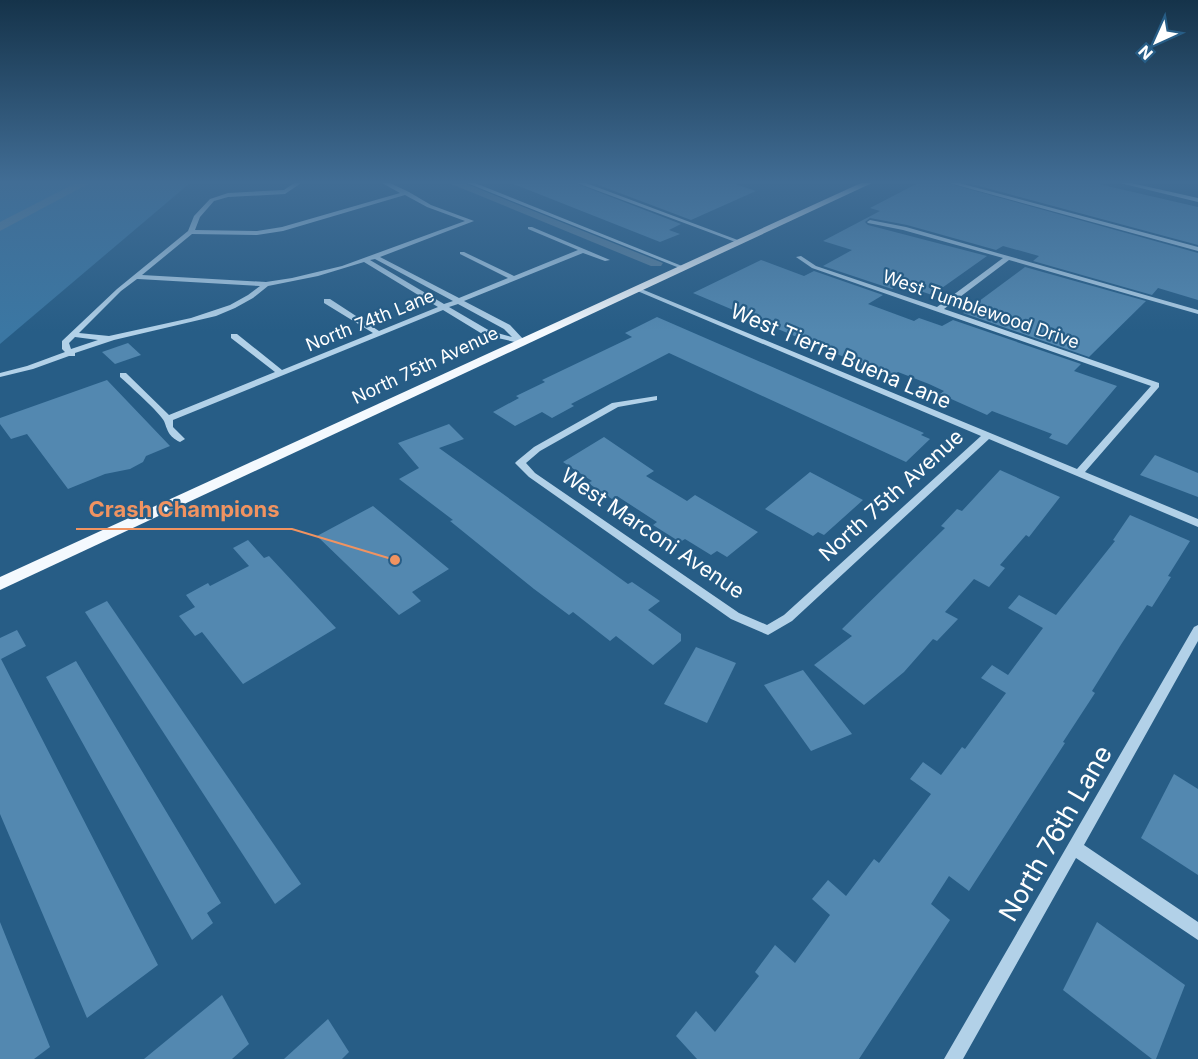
<svg xmlns="http://www.w3.org/2000/svg" width="1198" height="1059" font-family="Inter,sans-serif">
<rect width="100%" height="100%" fill="#275d86"/>
<polygon fill="#3b77a3" points="0,183 190,183 0,344"/>
<g fill="none" stroke-linecap="round" stroke-linejoin="round">
<g fill="#5c819d" fill-rule="evenodd">
<polygon points="76,183 90,183 0,231 0,222"/>
<polygon points="449,183 464,183 663,263 661,266 651,266"/>
</g>
</g>
<g fill="#5388b0">
<polygon points="511,183 575,183 681,224 669,230 680,234 660,242"/>
<polygon points="593,183 732,183 756,191 691,220"/>
<polygon points="918,183 947,183 1198,253 1198,300 1158,288 1152,295 1033,261 1039,256 1003,246 996,250 907,225 870,218 865,222 868,225 987,256 932,295 900,284 892,289 823,266 852,250 823,241 880,211 870,208"/>
<polygon points="968,183 1094,183 1198,207 1198,245"/>
<polygon points="761,260 804,276 814,271 883,295 868,304 914,321 919,318 942,326 953,320 1081,364 1074,371 1117,386 1067,445 1049,438 1052,434 992,411 987,415 940,394 944,391 929,384 898,372 893,375 870,368 693,293"/>
<polygon points="1025,267 1146,301 1089,357 963,313"/>
<polygon points="657,317 924,433 921,435 930,439 906,462 669,353 571,404 574,406 552,418 542,412 515,426 493,412 519,398 516,396 545,382 542,380 632,337 625,333"/>
<polygon points="128,343 141,355 115,364 102,352"/>
<polygon points="107,380 170,446 146,456 143,462 130,469 105,474 68,489 27,434 11,439 0,424 0,418"/>
<polygon points="449,424 464,439 439,448 628,584 632,582 660,601 648,610 681,634 681,641 653,665 616,636 610,641 573,612 569,615 534,589 450,521 453,520 399,479 419,468 398,443"/>
<polygon points="604,437 654,471 646,476 687,501 695,495 758,532 727,557 717,551 711,555 685,539 680,542 653,525 657,522 617,496 612,499 588,483 592,481 563,462"/>
<polygon points="1155,455 1198,473 1198,497 1140,475"/>
<polygon points="1000,470 1060,497 1029,537 1026,535 1000,565 1005,568 989,587 974,579 945,612 958,619 937,641 933,639 904,672 864,705 814,665 852,636 842,629 945,528 941,526 957,509 962,511"/>
<polygon points="810,472 863,500 824,535 818,532 813,536 765,509"/>
<polygon points="373,506 449,569 412,592 421,601 399,615 317,536"/>
<polygon points="1130,515 1190,541 1168,576 1171,577 1152,607 1147,605 1122,643 1092,691 1095,693 1063,742 1065,743 969,891 949,876 931,904 950,920 859,1059 697,1059 676,1036 696,1011 715,1032 759,976 755,972 775,945 795,963 830,915 812,899 828,880 846,896 874,859 879,863 931,794 910,779 923,762 941,775 962,747 965,749 1006,693 981,678 992,665 1008,675 1043,628 1008,608 1019,595 1056,615 1115,541 1113,540"/>
<polygon points="248,540 264,558 269,556 336,628 243,684 202,632 195,636 179,616 195,607 186,595 208,583 210,586 249,566 233,548"/>
<polygon points="107,601 301,884 275,904 85,612"/>
<polygon points="17,630 26,646 1,659 158,965 87,1018 0,814 0,638"/>
<polygon points="696,647 736,663 707,723 664,704"/>
<polygon points="76,661 221,903 207,913 213,923 192,940 46,677"/>
<polygon points="803,670 852,734 811,751 764,685"/>
<polygon points="1174,774 1198,789 1198,875 1141,838"/>
<polygon points="0,922 50,1047 34,1059 0,1059"/>
<polygon points="1097,922 1185,985 1156,1059 1152,1059 1063,990"/>
<polygon points="222,995 249,1044 232,1059 144,1059"/>
<polygon points="328,1019 349,1052 342,1059 284,1059"/>
</g>
<g fill="none" stroke-linecap="round" stroke-linejoin="round">
<g fill="#b2d1e8" fill-rule="evenodd">
<path d="M294,183H301L285,194L228,197L214,201L200,217L195,230L257,231L282,227L400,193L382,183H390L409,192L431,205L474,221L380,257L459,298L508,278L460,254V252H464L514,276L578,250L528,229V227H532L610,260L605,261L583,253L464,301L510,325L524,340V344L484,335L443,310L173,420V427L185,439L180,442C168,436 168,431 164,421C161,414 128,384 120,377V373H126L169,415L275,372L231,338V334H237L282,370L373,333L324,303V299H330L379,331L438,307L364,262L318,276L268,286L253,298L235,308L216,316L114,340L75,353V356H69L33,369L0,377V373L27,366L65,352L62,349V341L117,289L188,231L194,216L210,199L228,193L284,190ZM405,195L427,207L465,221L342,266L292,278L266,282L142,275L192,234L257,235L283,231ZM375,259L453,301L444,304L370,260ZM137,279H138L260,286L248,295L230,305L191,318L109,336L79,333L121,291ZM458,304L504,329L512,337L490,331L449,307ZM75,337L98,340L71,349L69,343Z"/>
<polygon points="467,183 475,183 687,268 682,269"/>
<polygon points="577,183 586,183 743,242 738,243"/>
<polygon points="949,183 959,183 1198,247 1198,251"/>
<polygon points="1120,183 1131,183 1198,198 1198,202"/>
<polygon points="870,220 906,227 1198,310 1198,314 1009,260 944,309 1159,383 1159,387 1085,472 1198,519 1198,527 989,439 792,621 768,635 731,619 529,477 515,463 517,461 534,447 612,403 657,396 657,400 618,407 540,451 526,463 535,473 739,613 767,625 784,615 981,436 635,290 635,288 639,288 1077,469 1151,386 812,268 796,257 801,256 816,266 937,307 1003,258 903,230 868,223 867,222"/>
<polygon points="1198,625 1198,641 1084,845 1198,922 1198,940 1076,858 963,1059 944,1059 1194,627"/>
</g>
<polygon fill="#f4f9fe" fill-rule="evenodd" points="861,183 872,183 0,590 0,577"/>
</g>
<linearGradient id="sky" x2="0" y2="1"><stop stop-color="#15334a"/><stop offset="0.55" stop-color="#416d95"/><stop offset="1" stop-color="#416d95" stop-opacity="0"/></linearGradient>
<rect width="1198" height="331" fill="url(#sky)"/>
<g text-anchor="middle" dominant-baseline="central" stroke-width="4.5" stroke-linejoin="round" paint-order="stroke">
<g font-size="18" fill="#fff" stroke="#275d86">
<text transform="translate(981 309) rotate(19)">West Tumblewood Drive</text>
<text transform="translate(370 320) rotate(-22)">North 74th Lane</text>
<text transform="translate(425 365) rotate(-25)">North 75th Avenue</text>
</g>
<g font-size="21" fill="#fff" stroke="#275d86">
<text transform="translate(841 356) rotate(23)">West Tierra Buena Lane</text>
<text transform="translate(891 495) rotate(-42)">North 75th Avenue</text>
<text transform="translate(653 533) rotate(34)">West Marconi Avenue</text>
</g>
<g font-size="26" fill="#fff" stroke="#275d86">
<text transform="translate(1055 833) rotate(-60)">North 76th Lane</text>
</g>
</g>
<path fill="none" stroke="#f09361" stroke-width="2" d="M395 560L292 529H76"/>
<circle fill="#f09361" stroke="#275d86" stroke-width="2" cx="395" cy="560" r="6"/>
<g font-size="22" text-anchor="middle" font-weight="bold" fill="#f09361" stroke="#275d86" stroke-width="4.5" stroke-linejoin="round" paint-order="stroke">
<text x="184" y="517">Crash Champions</text>
</g>
<g transform="translate(1156 42) rotate(225)" stroke="#275d86" stroke-width="4.5" paint-order="stroke">
<path d="M0-4.5L10 22L0 15L-10 22Z" fill="#ffffff"/>
<text y="-9" font-size="16" font-weight="bold" text-anchor="middle" fill="#ffffff">N</text>
</g>
</svg>
